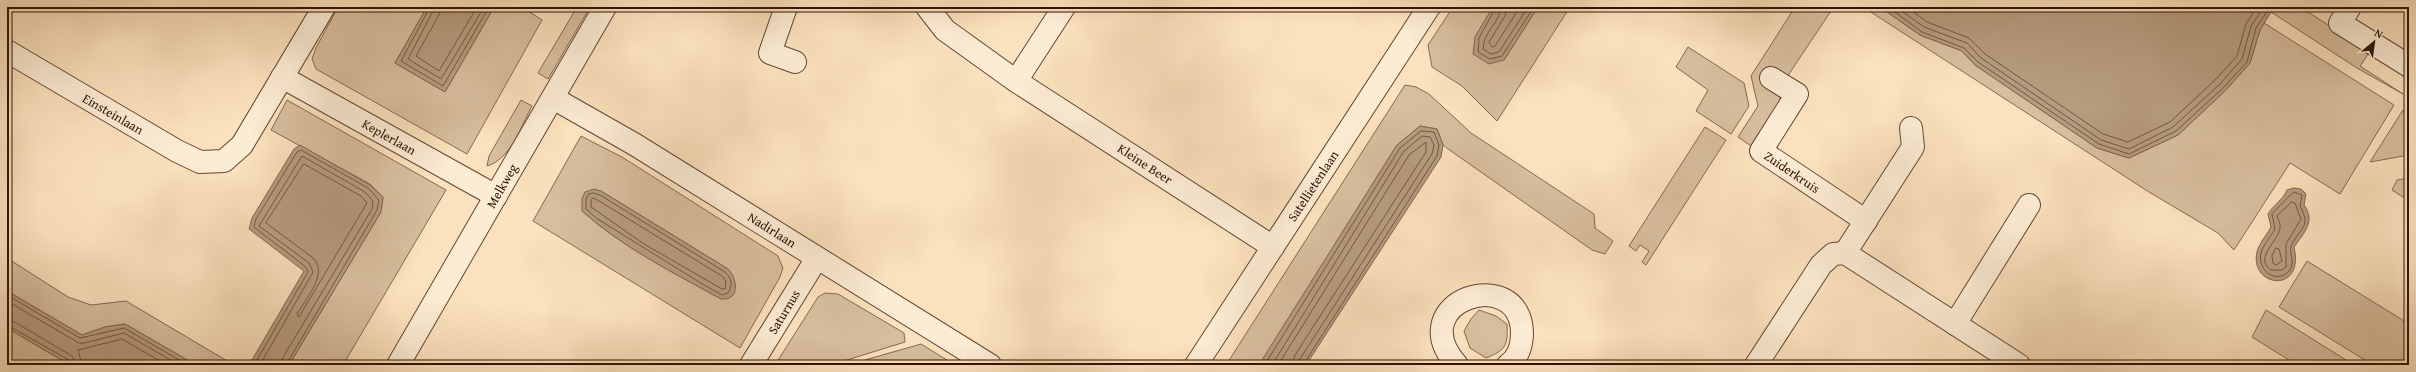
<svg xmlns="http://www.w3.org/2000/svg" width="2416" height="372" font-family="'Gentium Book Plus',serif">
<rect width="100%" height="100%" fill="#fbe1bd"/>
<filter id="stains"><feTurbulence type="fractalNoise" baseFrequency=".005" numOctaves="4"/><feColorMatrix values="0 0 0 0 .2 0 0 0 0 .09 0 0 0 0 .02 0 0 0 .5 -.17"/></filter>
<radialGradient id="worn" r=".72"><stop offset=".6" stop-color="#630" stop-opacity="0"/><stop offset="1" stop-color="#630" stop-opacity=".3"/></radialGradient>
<g fill="#d8be9e" stroke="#846852" fill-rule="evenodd">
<polygon points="338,7 427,7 395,63 445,92 494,7 522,7 542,20 467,154 316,69 312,59 316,48"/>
<polygon points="577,7 590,7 548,79 538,73"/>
<polygon points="1453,7 1493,7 1475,37 1504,60 1538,7 1570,7 1497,121 1462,86 1432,67 1428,45"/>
<polygon points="1795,7 1826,7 1831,11 1785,80 1779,92 1781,105 1754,148 1738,137 1758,106 1751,76"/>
<polygon points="1863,7 1880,7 1920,35 1962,51 1975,65 2097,148 2129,158 2178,135 2226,90 2250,63 2260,30 2264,23 2394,105 2340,194 2290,163 2234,250 2218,233 2149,192"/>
<polygon points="2274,7 2300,7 2366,49 2371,50 2360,66 2403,94 2357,68 2271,12"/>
<polygon points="1688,47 1744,83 1749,106 1731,134 1696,111 1708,90 1676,67"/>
<polygon points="1405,85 1416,87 1429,94 1471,133 1594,214 1595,228 1613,241 1605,254 1592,250 1451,151 1443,145 1437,129 1420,126 1397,145 1263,360 1263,365 1226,365"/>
<polygon points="287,100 446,190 343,365 289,365 381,212 383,197 370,184 271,130"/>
<path d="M521,100L532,106C521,126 511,159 487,166L489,156Z"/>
<polygon points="2403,110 2409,114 2409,155 2370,162"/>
<polygon points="1705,127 1726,140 1646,265 1642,262 1649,251 1640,245 1636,251 1629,246"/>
<path d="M581,136L622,157L778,256L783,268L780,277L740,348L533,221ZM601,191L728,269L721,299C674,273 622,247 582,211Z"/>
<polygon points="2409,178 2409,201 2392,190 2397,180"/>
<polygon points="7,258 68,297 91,305 126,301 229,362 227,365 196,365 125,324 105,327 82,335 7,291"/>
<polygon points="2307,261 2409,324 2409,365 2373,365 2279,307"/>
<polygon points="825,293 838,294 904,333 905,342 831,365 775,365 818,297"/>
<path d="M1479,310L1496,316L1507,324C1508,346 1506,350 1486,358L1470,348L1464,331L1471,319Z"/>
<polygon points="2266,310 2354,365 2297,365 2252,337"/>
<polygon points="7,328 70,365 7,365"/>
<polygon points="921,344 955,365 866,365 865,360"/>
</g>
<g fill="#b69b7e" stroke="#80654e">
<polygon points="427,7 494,7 445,92 395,63"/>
<polygon points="1493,7 1538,7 1504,60 1489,64 1473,54 1475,37"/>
<polygon points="1880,7 2274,7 2260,30 2250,63 2226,90 2178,135 2129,158 2097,148 1975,65 1962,51 1920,35"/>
<polygon points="1420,126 1437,129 1443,145 1441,157 1306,365 1263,365 1262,360 1397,145"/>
<polygon points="300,145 370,185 383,197 381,212 289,365 249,365 304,271 249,229 252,218 294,149"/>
<path d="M2294,188L2301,189L2306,194L2304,205C2316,221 2304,233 2294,247C2305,295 2249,287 2257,252C2259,243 2267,235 2271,227L2268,214C2274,204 2283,200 2287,190Z"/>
<path d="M594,189L601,191L728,269C738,279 740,301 721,299C674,273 622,247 582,211V199L585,192Z"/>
<polygon points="7,291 82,335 105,327 125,324 196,365 70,365 7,328"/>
</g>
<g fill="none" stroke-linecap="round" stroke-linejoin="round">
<g stroke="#735742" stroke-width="1">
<polyline points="430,7 401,61 443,86 489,7"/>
<polyline points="435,7 408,59 441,79 484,7"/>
<polyline points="441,7 439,15 416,56 439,71 477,7"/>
<polyline points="1496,7 1479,38 1478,52 1490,59 1502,56 1534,7"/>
<path d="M1501,7C1500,23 1483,32 1483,49L1491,54L1499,52L1528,7"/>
<polyline points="1507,7 1505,16 1489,42 1492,47 1495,46 1520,7"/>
<polyline points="1888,7 1922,32 1964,48 1978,62 2099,144 2129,154 2176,131 2223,88 2247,62 2256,28 2270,7"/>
<polyline points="1896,7 1924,27 1967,43 1981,58 2101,140 2129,149 2173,127 2220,84 2242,59 2251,26 2264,7"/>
<polyline points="1907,7 1927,22 1969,38 1985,54 2103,134 2128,142 2170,122 2215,80 2237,56 2246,24 2257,7"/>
<path d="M304,164L361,196L367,203L299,317L297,314C305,300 329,273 313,258L266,223Z"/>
<path d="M2294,192L2302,195L2300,206C2311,226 2302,226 2292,244C2287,252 2297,262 2289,271C2276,285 2257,270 2261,253C2263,245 2271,236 2275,229L2272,214Z"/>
<path d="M593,193L600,195L725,272C732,279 733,284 728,293L722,295L704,285L596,218L586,209V200L588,195Z"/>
<polygon points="594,198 722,276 726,281 725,289 722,289 644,244 591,207 591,200"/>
<path d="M2292,202L2295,203L2301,219L2286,244V267L2282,270H2271C2253,258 2279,241 2280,228C2281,224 2278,220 2277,216Z"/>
<polygon points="2276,248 2279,249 2282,261 2276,265 2273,263 2272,256"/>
<polyline points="7,295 80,338 124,328 188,365"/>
<polyline points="7,301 79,343 84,343 124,333 179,365"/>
<polyline points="7,320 13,321 72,356 76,365"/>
<polyline points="7,325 69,360 71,365"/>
<polyline points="82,365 78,350 122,339 167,365"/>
<polyline points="254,365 308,272 306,267 254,227 256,219 297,152 301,150 368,188 379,200 377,210 286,365"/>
<polyline points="260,365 313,272 309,263 259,226 302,156 365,192 373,201 372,209 282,359 281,365"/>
<polyline points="1267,365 1267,361 1400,148 1421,131 1434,132 1439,145 1437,156 1303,365"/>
<polyline points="1272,365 1404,151 1422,136 1430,137 1434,145 1432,154 1300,359 1298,365"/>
<polyline points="1278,365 1409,155 1426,142 1426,152 1295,355 1292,365"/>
</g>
<g stroke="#634633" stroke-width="24">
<g id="minor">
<polyline points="786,7 770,53 795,62"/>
<polyline points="927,7 945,30 1016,81 1273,247"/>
<polyline points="2350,7 2340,23 2409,66"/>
<polyline points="7,51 177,151 200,162 224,161 242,145 324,7"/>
<polyline points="282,77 496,196"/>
<polyline points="1771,78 1797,94 1761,151 1866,221"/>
<polyline points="1016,81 1064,7"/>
<polyline points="553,98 634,144 990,365"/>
<polyline points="1845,253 1913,147 1911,128"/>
<polyline points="1955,324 2029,205"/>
<polyline points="398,365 605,7"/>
<polyline points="751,365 817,258"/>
<polyline points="1196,365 1429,7"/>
<path d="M1457,365C1400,300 1521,263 1522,333C1522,345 1518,358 1508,365"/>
<polyline points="1756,365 1821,265 1833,254 1845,253 2019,365"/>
</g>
</g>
<use href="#minor" stroke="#fcecd4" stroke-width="22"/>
</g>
<g text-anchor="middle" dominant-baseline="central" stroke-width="3" stroke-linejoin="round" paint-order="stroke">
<g font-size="13" fill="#301305" stroke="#fcecd4">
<text transform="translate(113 114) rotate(30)">Einsteinlaan</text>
<text transform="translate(389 137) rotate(29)">Keplerlaan</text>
<text transform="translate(1145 164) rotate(33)">Kleine Beer</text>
<text transform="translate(1792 172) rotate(34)">Zuiderkruis</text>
<text transform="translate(502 186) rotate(-60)">Melkweg</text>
<text transform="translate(1313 186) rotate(-57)">Satellietenlaan</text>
<text transform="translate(772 230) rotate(32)">Nadirlaan</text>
<text transform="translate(784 312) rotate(-59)">Saturnus</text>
</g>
</g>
<rect width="2416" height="372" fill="none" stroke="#fbe1bd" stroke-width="24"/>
<rect x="8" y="8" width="2400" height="356" fill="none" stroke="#301305" stroke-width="2"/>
<rect x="12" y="12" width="2392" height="348" fill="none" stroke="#301305"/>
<g transform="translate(2374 42) rotate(29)" stroke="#fcecd4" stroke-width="3" paint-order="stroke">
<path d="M0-3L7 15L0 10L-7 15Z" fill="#301305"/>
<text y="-6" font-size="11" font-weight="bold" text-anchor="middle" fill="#301305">N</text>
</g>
<rect width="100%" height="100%" filter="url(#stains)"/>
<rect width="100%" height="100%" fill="url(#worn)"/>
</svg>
